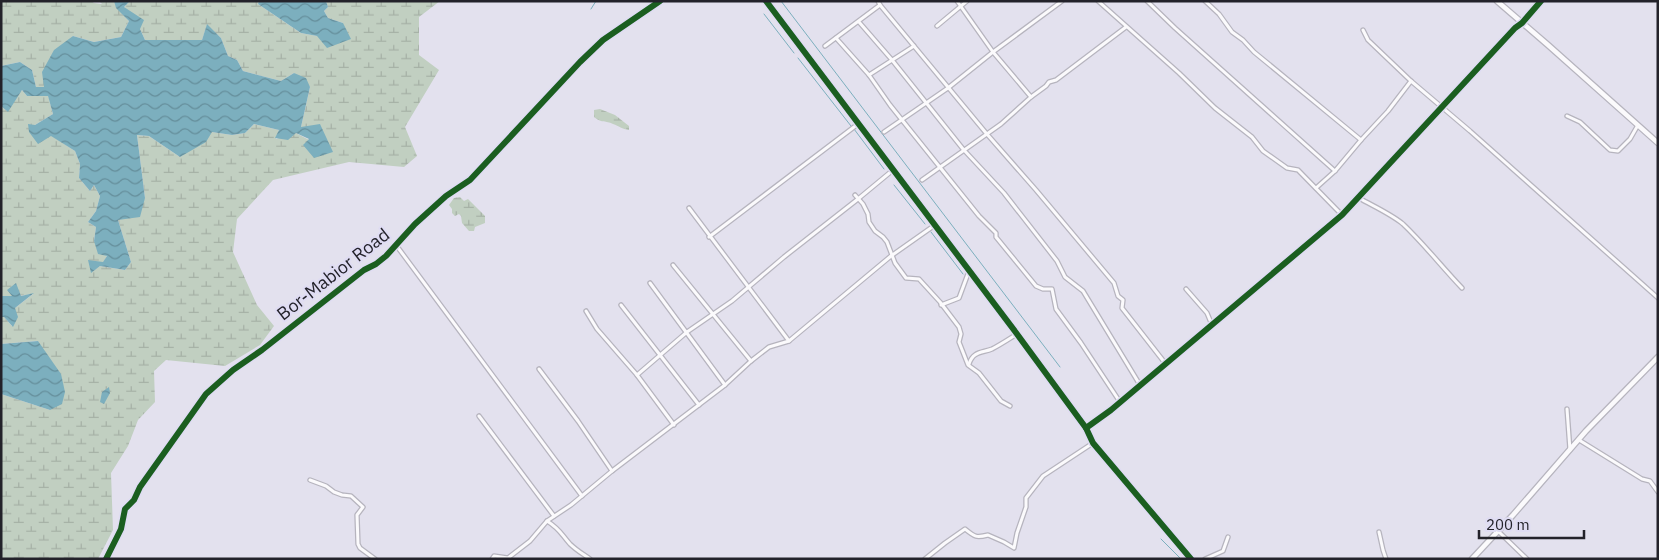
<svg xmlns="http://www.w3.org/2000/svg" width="1659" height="560" font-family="'IBM Plex Sans',sans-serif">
<defs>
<pattern id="wetland-marsh" width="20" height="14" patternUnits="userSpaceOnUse" patternTransform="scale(1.25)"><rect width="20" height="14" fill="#c1cfc1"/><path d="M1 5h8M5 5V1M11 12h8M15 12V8" fill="none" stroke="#a6b1a6"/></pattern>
<pattern id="water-waves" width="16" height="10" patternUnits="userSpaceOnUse" patternTransform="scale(1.25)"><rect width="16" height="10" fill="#7cafbe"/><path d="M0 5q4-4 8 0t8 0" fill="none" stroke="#658e9b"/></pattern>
</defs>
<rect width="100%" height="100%" fill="#e3e1ee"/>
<g fill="url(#wetland-marsh)">
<polygon points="1,1 91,1 94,3 102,4 99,1 114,1 117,8 129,21 121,37 94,42 73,36 44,87 36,87 32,70 20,62 1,66"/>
<polygon points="130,1 259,1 258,4 301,33 317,36 343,23 328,18 324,11 328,7 326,1 440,1 419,17 419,55 439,70 405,127 417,156 404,167 349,162 273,180 237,219 233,252 257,305 274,326 260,345 225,366 166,360 154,371 155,402 138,420 128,446 111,473 113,530 98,559 1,559 1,394 50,410 38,341 1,344 1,317 4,317 12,326 15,308 33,294 12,297 1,296 1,106 7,111 22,90 27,96 48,95 53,114 35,125 75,151 80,164 79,178 90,191 94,185 100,196 96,211 88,222 96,227 94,241 107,256 103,263 91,272 100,266 125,270 131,262 118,220 145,198 137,135 149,136 180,157 212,132 232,135 245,133 254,124 279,130 276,139 296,133 332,152 301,127 310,87 294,73 281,81 243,71 237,60 228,56 221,38 207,25 202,40 145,40 140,29 124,7"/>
<path d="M600,109L615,115L629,126V130C622,129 619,126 613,124C605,120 603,124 594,117V110Z"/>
<polygon points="460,197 464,201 468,199 485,216 485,223 475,227 474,231 469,231 462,223 461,216 459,214 455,216 452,213 452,209 449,205 454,198"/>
</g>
<g fill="url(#water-waves)">
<polygon points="114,1 130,1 124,7 144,20 140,29 145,40 202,40 207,24 221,38 228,56 237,60 243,71 281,81 294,73 306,78 310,87 301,127 320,124 333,152 314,158 303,145 309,139 296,133 288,140 275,138 279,130 254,124 245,133 232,135 212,132 206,142 180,157 149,136 137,135 145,198 140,217 118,220 131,262 125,270 100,266 91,273 88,260 103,262 107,256 98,254 94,241 96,227 88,222 96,211 100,196 94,185 90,191 79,178 80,164 75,151 51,136 38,144 29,132 28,124 35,125 53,114 48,96 27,96 22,90 8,112 1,106 1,66 20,62 32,70 36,87 44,87 42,72 54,50 73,36 94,42 121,37 129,21 116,8"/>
<polygon points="259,1 326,1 328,7 324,11 328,18 343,23 351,39 327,48 317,36 301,33 258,4"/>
<polygon points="16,283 21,296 34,293 15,308 18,317 13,327 4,317 1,317 1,296 12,296 7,290"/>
<polygon points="38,341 61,374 65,392 62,404 50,410 1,394 1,344"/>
<polygon points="109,387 110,393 104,404 100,402 102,392"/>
</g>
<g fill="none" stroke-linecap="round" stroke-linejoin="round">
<g stroke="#7cafbe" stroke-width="1">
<polyline points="781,1 1060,367"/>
<polyline points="591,9 596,1"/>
<polyline points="764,14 794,53"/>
<polyline points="798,58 851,126"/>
<polyline points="854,129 884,169"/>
<polyline points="894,185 925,224"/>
<polyline points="931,232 963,274"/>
<polyline points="1161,539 1181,559"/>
</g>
<g stroke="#b6b4be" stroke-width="5.5">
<g id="minor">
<polyline points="957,1 993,52 1031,97"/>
<polyline points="1098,1 1179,73 1215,108 1252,137 1263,151 1287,168 1298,170 1342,215"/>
<polyline points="1147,1 1175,28 1335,171"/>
<polyline points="1205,1 1219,14 1232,32 1243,40 1254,52 1361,140"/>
<polyline points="880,5 986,133 1036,190 1114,283 1118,296 1123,300 1122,308 1165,363"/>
<polyline points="859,22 892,60 963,149 1004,193 1057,261 1065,277 1083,291 1140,385"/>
<polyline points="937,26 967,1"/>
<polyline points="1363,30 1368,40 1411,81 1470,131 1658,298"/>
<polyline points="836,38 869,75 890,105 979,216 996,233 996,237 1036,286 1043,289 1052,289 1056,309 1081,343 1120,402"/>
<polyline points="825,46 880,5 878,1"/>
<polyline points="869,75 914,46"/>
<polyline points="1567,116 1580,122 1610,150 1618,151 1630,139 1638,125"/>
<polyline points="884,132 948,88 993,52 1062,1"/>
<polyline points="922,180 1001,124 1031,97 1046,86 1049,82 1056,80 1126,27"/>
<polyline points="1316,188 1335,171 1361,140 1388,111 1411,81"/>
<polyline points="855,195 863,204 868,214 869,222 875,231 883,237 887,242 895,263 906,278 919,279 940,302 959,327 961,334 959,342 968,365 979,373 1001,401 1010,406"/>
<path d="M1359,198C1373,206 1391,214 1403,224C1424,244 1442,267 1462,288"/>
<polyline points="689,208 789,341"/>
<polyline points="709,237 858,124"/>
<polyline points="396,245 582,496"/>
<polyline points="673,265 751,361"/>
<polyline points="650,283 725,385"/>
<polyline points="1186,289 1207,313 1212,325"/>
<polyline points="621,305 699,405"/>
<polyline points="941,305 959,298 969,271"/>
<polyline points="586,311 597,329 637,375 674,425"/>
<path d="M969,364C973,351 982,353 992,349C1000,345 1009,339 1017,334"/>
<polyline points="539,369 578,421 612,471"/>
<polyline points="637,375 687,332 732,301 784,257 858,199 893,170"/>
<polyline points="1567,409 1570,450"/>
<polyline points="479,416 554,516"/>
<polyline points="1579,440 1642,479 1650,481 1658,492"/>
<polyline points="310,480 326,486 334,492 342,495 351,496 363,507 357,515 358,544 360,548 375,559"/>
<path d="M547,521C560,529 561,534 570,544C576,550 583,554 590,559"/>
<polyline points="1498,531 1527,559"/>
<polyline points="1379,532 1383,550 1386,559"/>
<polyline points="106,559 121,529 125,509 134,500 140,487 206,394 233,370 262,350 364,270 376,264 386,256 415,224 446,196 470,180 580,62 603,40 660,1"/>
<polyline points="492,559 494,556 508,558 530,541 547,521 571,505 612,471 725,385 751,361 769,347 789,341 891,256 935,225"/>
<path d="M925,559L945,543L965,529C975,537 976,538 988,535L1004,542L1014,548L1017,533L1026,507V498L1043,476L1093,443"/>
<polyline points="1205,559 1223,551 1228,537"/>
</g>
</g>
<g stroke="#b6b4be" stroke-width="7">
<g id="tertiary">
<polyline points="766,1 1017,334 1086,428 1093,443 1191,559"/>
<polyline points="1497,1 1548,45 1658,143"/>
<polyline points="1086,428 1111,410 1342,215 1515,28 1522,23 1541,1"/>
<polyline points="1472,559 1513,515 1586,431 1658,357"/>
</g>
</g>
<use href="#minor" stroke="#fbfafc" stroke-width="3"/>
<use href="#tertiary" stroke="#fbfafc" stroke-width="4.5"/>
<g stroke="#dfdcf3" stroke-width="9">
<g id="cycleway">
<polyline points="766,1 1017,334 1086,428 1093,443 1191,559"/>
<polyline points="1086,428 1111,410 1342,215 1515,28 1522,23 1541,1"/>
<polyline points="106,559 121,529 125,509 134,500 140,487 206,394 233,370 262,350 364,270 376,264 386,256 415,224 446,196 470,180 580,62 603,40 660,1"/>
</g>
</g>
<use href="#cycleway" stroke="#1b5e20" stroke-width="6"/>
</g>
<g text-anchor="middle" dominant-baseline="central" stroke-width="4" stroke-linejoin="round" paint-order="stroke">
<g font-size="18" fill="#23222a" stroke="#dfdcf3">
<text transform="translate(333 274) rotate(-38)">Bor-Mabior Road</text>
</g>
</g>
<rect width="1659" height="560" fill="none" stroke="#23222a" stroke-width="5"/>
<path d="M1479 530v8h105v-8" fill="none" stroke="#23222a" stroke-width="2.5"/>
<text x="1486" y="530" font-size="15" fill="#23222a" stroke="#dfdcf3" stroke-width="4" paint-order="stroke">200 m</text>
</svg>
